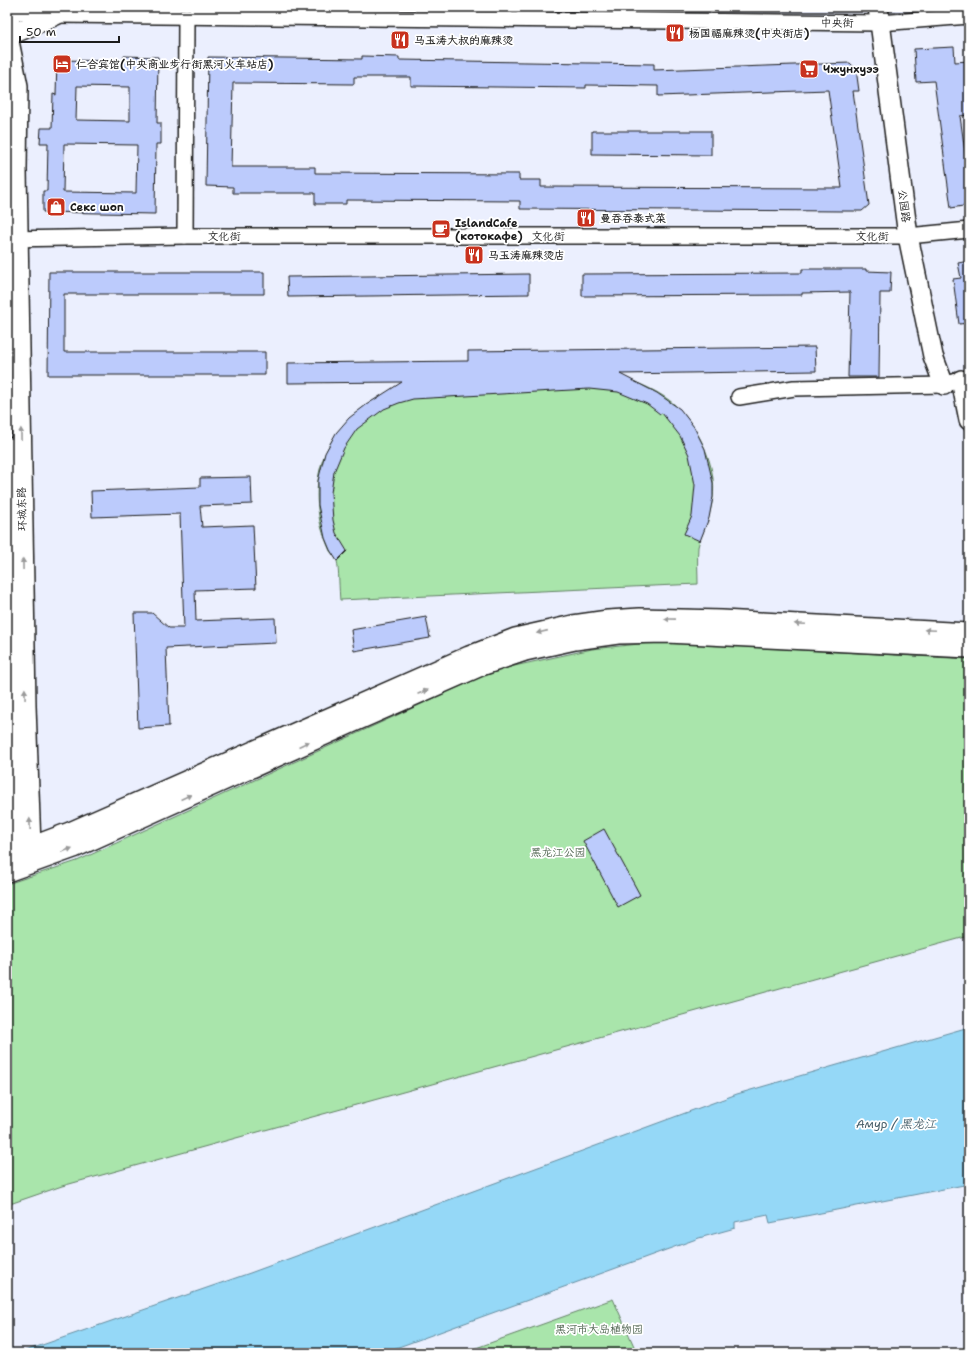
<svg xmlns="http://www.w3.org/2000/svg" width="976" height="1360" font-family="'Shantell Sans','LXGW WenKai TC',sans-serif">
<rect width="100%" height="100%" fill="#ebeffe"/>
<filter id="ink" filterUnits="userSpaceOnUse"><feTurbulence type="fractalNoise" baseFrequency=".025" numOctaves="2"/><feDisplacementMap in="SourceGraphic" scale="8" xChannelSelector="R" yChannelSelector="G"/><feConvolveMatrix kernelMatrix="1 2 1 2 8 2 1 2 1" color-interpolation-filters="sRGB"/></filter>
<g filter="url(#ink)">
<g fill="#a9e5ab" stroke="#628064">
<path d="M626,379C645,385 668,396 681,411C701,433 717,468 713,498C711,508 709,518 705,527C703,534 699,541 698,547C697,559 698,572 698,584L340,600C339,591 339,569 337,561C336,557 332,554 330,551C326,542 322,531 320,522C307,458 339,414 396,389Z"/>
<polygon points="658,642 969,659 969,936 62,1186 7,1205 7,884 77,861 496,670 592,649"/>
<polygon points="613,1299 637,1353 462,1353"/>
</g>
<polygon fill="#95d8f7" stroke="#658d9f" points="969,1027 969,1184 770,1223 768,1215 735,1222 735,1228 699,1238 382,1353 19,1353 250,1273 737,1094"/>
<g fill="#bccbfc" stroke="#1c1c1c" fill-rule="evenodd">
<polygon points="954,47 955,62 969,61 969,115 960,116 969,181 969,205 951,208 934,81 916,82 914,49"/>
<path d="M124,56L158,57L157,123H161V144H156L155,214L43,212V191H47L48,143H40L41,128H52L53,94L56,95L57,60L124,61ZM77,86L130,87V121L76,120ZM64,144L137,145L136,193L63,192Z"/>
<path d="M362,56L399,57V60L654,64V70L850,63L856,69L859,91H853L869,205L862,211H845L520,209V201L346,200V204H315V193H233V187L206,186L208,57L362,59ZM354,77H411V86L586,88V85L658,86V96L828,90L842,188L541,187V180H519V174L315,173V167H231L233,83L354,84Z"/>
<polygon points="592,131 711,131 711,155 592,154"/>
<polygon points="969,261 969,323 959,324 953,279 961,278 958,263"/>
<polygon points="802,269 866,269 866,271 891,272 890,293 880,293 879,377 848,377 850,292 802,293 802,295 582,296 582,274 802,273"/>
<polygon points="49,272 264,272 264,294 64,294 64,352 265,352 265,375 48,375"/>
<polygon points="529,274 529,294 288,297 287,277"/>
<polygon points="815,347 816,371 620,374 657,393 680,409 694,427 705,449 713,483 713,497 709,518 700,541 684,534 692,516 695,485 689,455 680,436 662,413 660,414 647,404 618,392 589,389 413,399 399,403 384,409 357,429 344,448 334,472 331,493 333,520 336,533 347,551 337,561 330,550 325,538 318,505 318,481 325,453 336,433 349,418 366,405 402,382 288,383 288,363 468,361 468,351"/>
<polygon points="251,477 252,504 200,506 202,527 253,525 256,588 195,590 196,621 275,618 276,643 166,648 169,726 138,728 134,613 152,613 169,628 184,628 180,514 92,517 91,491 200,487 200,478"/>
<polygon points="426,617 430,638 354,651 351,630"/>
<polygon points="604,829 640,895 618,907 583,841"/>
</g>
<g fill="none" stroke-linecap="round" stroke-linejoin="round">
<g stroke="#1c1c1c" stroke-width="18">
<g id="minor">
<polyline points="56,15 880,23 969,16"/>
<polyline points="185,236 186,16"/>
<polyline points="7,239 185,236 908,236 969,230"/>
<polyline points="739,397 794,388 944,385 953,382"/>
</g>
</g>
<g stroke="#1c1c1c" stroke-width="22">
<g id="tertiary">
<polyline points="878,7 908,236 933,356 944,385"/>
<polyline points="10,8 56,15 8,36 18,86 17,170 26,706 31,847 35,859"/>
<polyline points="961,380 969,420"/>
<polyline points="7,447 13,853 16,865"/>
<polyline points="7,856 70,832 469,656 515,638 573,625 608,620 640,618 722,620 969,633"/>
<polyline points="7,872 74,848 356,721 481,666 525,651 575,640 618,634 667,633 969,648"/>
</g>
</g>
<g stroke="#1c1c1c" stroke-width="24">
<polyline id="secondary" points="7,35 10,7"/>
</g>
<use href="#minor" stroke="#fff" stroke-width="15"/>
<use href="#tertiary" stroke="#fff" stroke-width="19"/>
<use href="#secondary" stroke="#fff" stroke-width="21"/>
</g>
<defs><path id="oneway-solid" d="M-6-.8H1V-3.2L6.5 0L1 3.2V.8H-6Z"/></defs>
<g fill="#999">
<use href="#oneway-solid" transform="translate(21 434) rotate(-91)"/>
<use href="#oneway-solid" transform="translate(23 564) rotate(-91)"/>
<use href="#oneway-solid" transform="translate(670 619) rotate(-179)"/>
<use href="#oneway-solid" transform="translate(800 624) rotate(-177)"/>
<use href="#oneway-solid" transform="translate(930 630) rotate(-177)"/>
<use href="#oneway-solid" transform="translate(542 632) rotate(167)"/>
<use href="#oneway-solid" transform="translate(423 692) rotate(-23)"/>
<use href="#oneway-solid" transform="translate(25 694) rotate(-91)"/>
<use href="#oneway-solid" transform="translate(304 744) rotate(-24)"/>
<use href="#oneway-solid" transform="translate(186 797) rotate(-24)"/>
<use href="#oneway-solid" transform="translate(30 824) rotate(-92)"/>
<use href="#oneway-solid" transform="translate(67 850) rotate(-20)"/>
</g>
</g>
<defs>
<g id="restaurant-square" transform="scale(1)"><rect x="-9" y="-9" width="18" height="18" rx="4" fill="#c8321e" stroke="#fff"/><path d="M-5-6h1v4h1v-4h1v4h1v-4h1v5L-1.5 .5V6h-2V.5L-5-1ZM5-6V6H3V1.5H1.5Q1.5-4 5-6Z" fill="#fff"/></g>
<g id="hotel-square" transform="scale(1)"><rect x="-9" y="-9" width="18" height="18" rx="4" fill="#c8321e" stroke="#fff"/><path d="M-6-4.5h1.5V1H6V5H4.5V3h-9V5H-6ZM-4 0a1.8 1.8 0 1 1 3.6 0ZM.5 0V-2.5h3Q6-2.5 6 0Z" fill="#fff"/></g>
<g id="supermarket-square" transform="scale(1)"><rect x="-9" y="-9" width="18" height="18" rx="4" fill="#c8321e" stroke="#fff"/><path d="M-6-5.5h2.5l.6 2H6L4.5 2H-2.5L-4.4-4H-6ZM-1.5 3.2a1.3 1.3 0 1 0 .1 0ZM3 3.2a1.3 1.3 0 1 0 .1 0Z" fill="#fff"/></g>
<g id="shop-square" transform="scale(1)"><rect x="-9" y="-9" width="18" height="18" rx="4" fill="#c8321e" stroke="#fff"/><path d="M-5-2.5h2.3a2.7 3.5 0 0 1 5.4 0H5L5.5 6h-11ZM-1.5-2.5h3a1.5 2.3 0 0 0-3 0Z" fill="#fff"/></g>
<g id="cafe-square" transform="scale(1)"><rect x="-9" y="-9" width="18" height="18" rx="4" fill="#c8321e" stroke="#fff"/><path d="M-5.5-4.5H6V0H3Q3 3.5 0 3.5H-2.5Q-5.5 3.5-5.5 0ZM3-3.2v2h1.7v-2ZM-6 4.5H4V6H-6Z" fill="#fff"/></g>
</defs>
<g fill-rule="evenodd">
<use href="#restaurant-square" x="675" y="33"/>
<use href="#restaurant-square" x="400" y="40"/>
<use href="#hotel-square" x="62" y="64"/>
<use href="#supermarket-square" x="809" y="69"/>
<use href="#shop-square" x="56" y="207"/>
<use href="#restaurant-square" x="586" y="218"/>
<use href="#cafe-square" x="441" y="229"/>
<use href="#restaurant-square" x="474" y="255"/>
</g>
<g text-anchor="middle" dominant-baseline="central" stroke-width="3.5" stroke-linejoin="round" paint-order="stroke">
<g font-size="11" fill="#1c1c1c" stroke="#fff">
<text transform="translate(837 23) rotate(1)">中央街</text>
<text transform="translate(904 206) rotate(83)">公园路</text>
<text x="224" y="236">文化街</text>
<text x="548" y="236">文化街</text>
<text x="872" y="236">文化街</text>
<text transform="translate(22 509) rotate(-91)">环城东路</text>
</g>
<g font-size="11" font-weight="bold" fill="#1c1c1c" stroke="#fff" text-anchor="start">
<text x="689" y="33">杨国福麻辣烫(中央街店)</text>
<text x="414" y="40">马玉涛大叔的麻辣烫</text>
<text x="76" y="64">仁合宾馆(中央商业步行街黑河火车站店)</text>
<text x="823" y="69">Чжунхуээ</text>
<text x="70" y="207">Секс шоп</text>
<text x="600" y="218">曼吞吞泰式菜</text>
<text x="455" y="223">IslandCafe<tspan x="455" dy="13">(котокафе)</tspan></text>
<text x="488" y="255">马玉涛麻辣烫店</text>
</g>
<g font-size="11" fill="#4d624e" stroke="#fff">
<text x="558" y="852">黑龙江公园</text>
<text x="599" y="1329">黑河市大岛植物园</text>
</g>
<g font-size="12" font-style="italic" fill="#465e69" stroke="#fff">
<text x="896" y="1124">Амур / 黑龙江</text>
</g>
</g>
<rect width="976" height="1360" fill="none" stroke="#fff" stroke-width="24"/>
<rect x="12" y="12" width="952" height="1336" fill="none" stroke="#1c1c1c" stroke-width="1.5" filter="url(#ink)"/>
<path d="M20 36v6h99v-6" fill="none" stroke="#1c1c1c" stroke-width="2"/>
<text x="26" y="36" font-size="12" fill="#1c1c1c" stroke="#ffffff" stroke-width="3" paint-order="stroke">50 m</text>
</svg>
